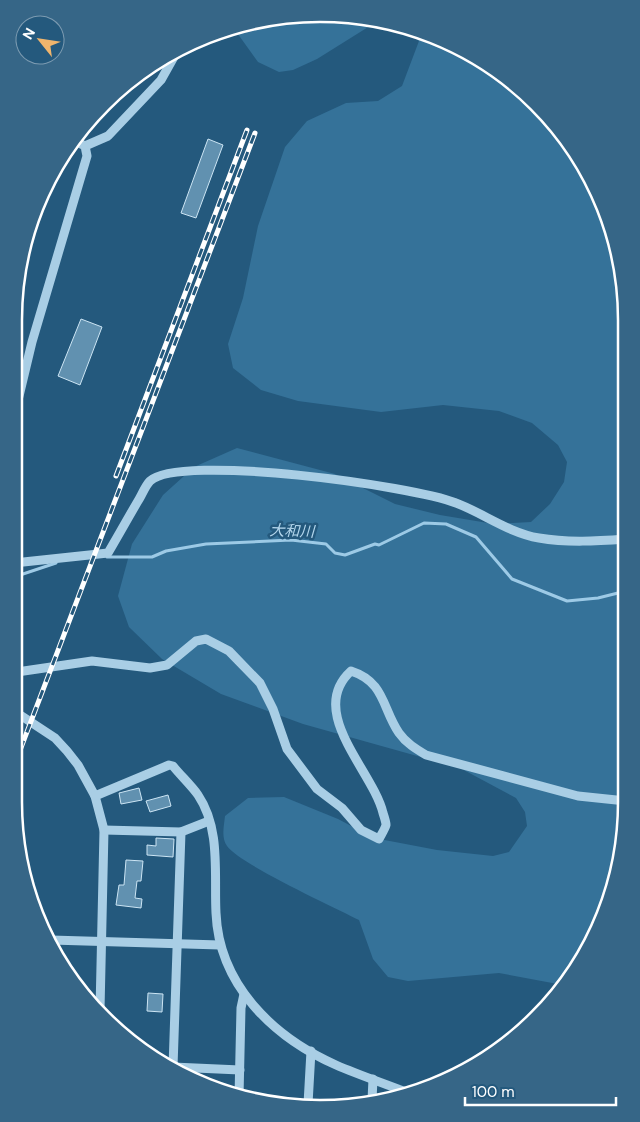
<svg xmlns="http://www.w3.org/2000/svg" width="640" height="1122" font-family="'DM Sans','Noto Sans JP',sans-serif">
<rect width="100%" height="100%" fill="#24597d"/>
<g fill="#357299">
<polygon points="260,20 379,20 393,25 373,24 317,59 293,70 279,72 258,62 235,30"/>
<path d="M409,32L490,65L537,104L585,167L610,222L626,300V822L610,901L575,972L563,985L499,973L408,981L388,977L373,959L359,920C334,907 241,865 227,846C221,838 224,826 225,816L248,798L284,797L338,819L374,838L437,850L493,856L509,852L527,826L525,812L516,798L460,768L303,724L221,694L162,659L129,627L118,596L132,544L163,495L194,467L237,448L335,474L395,504L440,515L494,524L531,522L550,504L564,482L567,462L558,445L532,423L499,411L443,405L381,412L298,401L261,390L233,368L228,344L243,298L258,226L285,147L307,121L346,103L378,101L402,86L419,41Z"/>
</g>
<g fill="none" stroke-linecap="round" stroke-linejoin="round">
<g stroke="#9dcae6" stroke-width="3">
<polyline points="107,557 152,557 166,551 206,544 291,540 326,544 335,553 345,555 375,544 379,545 424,523 446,524 476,537 512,579 567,601 598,598 626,591"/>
<polyline points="14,577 56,563"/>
</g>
</g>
<g fill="#6191b0" stroke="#cce5f4">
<polygon points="208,139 223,145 196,218 181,213"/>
<polygon points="81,319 102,327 80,385 58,376"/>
<polygon points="139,788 142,800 121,804 119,793"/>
<polygon points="168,795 171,806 150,812 146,801"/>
<polygon points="156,838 174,839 173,857 147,855 147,845 156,846"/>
<polygon points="126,860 143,861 141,881 137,881 135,898 142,899 141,908 116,905 119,885 124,885"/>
<polygon points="148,993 163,994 162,1012 147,1011"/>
</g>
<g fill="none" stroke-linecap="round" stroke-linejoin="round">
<g stroke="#a9cee5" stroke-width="9">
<polyline points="85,146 108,136 161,80 175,55"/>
<polyline points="14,417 32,342 87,156 85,146 75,141"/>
<path d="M14,563L108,553C118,536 128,518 138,501C142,495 145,486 150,481C179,453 414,486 456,503C483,513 509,533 539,538C568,543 597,541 626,539"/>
<path d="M14,676L17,672L92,661L150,668L167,665L196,641L206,639L229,651L260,683L273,709L287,749L317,789L342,808L361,830L379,839C381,835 385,829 386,825C386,822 384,816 383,813C373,771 306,712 351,671C385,682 382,708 399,733C406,743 416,749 426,755L578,796L626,801"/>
<polyline points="14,711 55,738 67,751 78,765 95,796 104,830 100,1010"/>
<path d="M95,796L169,765L173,766C181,776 191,785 198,795C221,829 214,874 216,913C219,985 273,1037 336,1065C359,1075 383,1083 406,1092"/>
<polyline points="104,830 181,832 209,821"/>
<polyline points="51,940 220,945"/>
<polyline points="173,1067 181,832"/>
<polyline points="173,1067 240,1070"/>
<polyline points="239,1097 241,1008 244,994"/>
<polyline points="372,1100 373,1079"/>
<polyline points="308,1104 311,1051"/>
</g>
<g stroke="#fff" stroke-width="5">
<g id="rail">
<polyline points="116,476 247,130"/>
<polyline points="14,766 255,133"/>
</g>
</g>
<use href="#rail" stroke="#24597d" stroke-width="3" stroke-dasharray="9" stroke-linecap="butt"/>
</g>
<g text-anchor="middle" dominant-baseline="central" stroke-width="5" stroke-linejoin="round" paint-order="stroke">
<g font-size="15" font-style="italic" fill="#b4d7ed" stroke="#24597d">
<text transform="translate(292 531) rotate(2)">大和川</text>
</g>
</g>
<path d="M0 0H640V1122H0ZM320 22H320A298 298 0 0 1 618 320V802A298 298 0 0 1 320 1100H320A298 298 0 0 1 22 802V320A298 298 0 0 1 320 22Z" fill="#366687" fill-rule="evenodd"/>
<path fill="none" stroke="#fff" stroke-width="2.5" d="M320 22H320A298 298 0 0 1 618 320V802A298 298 0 0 1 320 1100H320A298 298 0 0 1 22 802V320A298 298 0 0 1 320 22Z"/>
<g transform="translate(40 40) rotate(300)"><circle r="24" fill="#24597d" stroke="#7c9bb1"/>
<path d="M0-4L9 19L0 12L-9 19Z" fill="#efb56d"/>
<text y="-8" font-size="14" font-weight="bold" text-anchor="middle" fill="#ffffff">N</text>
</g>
<path d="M465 1097v8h151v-8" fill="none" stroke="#ffffff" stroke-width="2.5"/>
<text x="472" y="1097" font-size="15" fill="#ffffff" stroke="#24597d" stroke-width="4" paint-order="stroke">100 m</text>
</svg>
